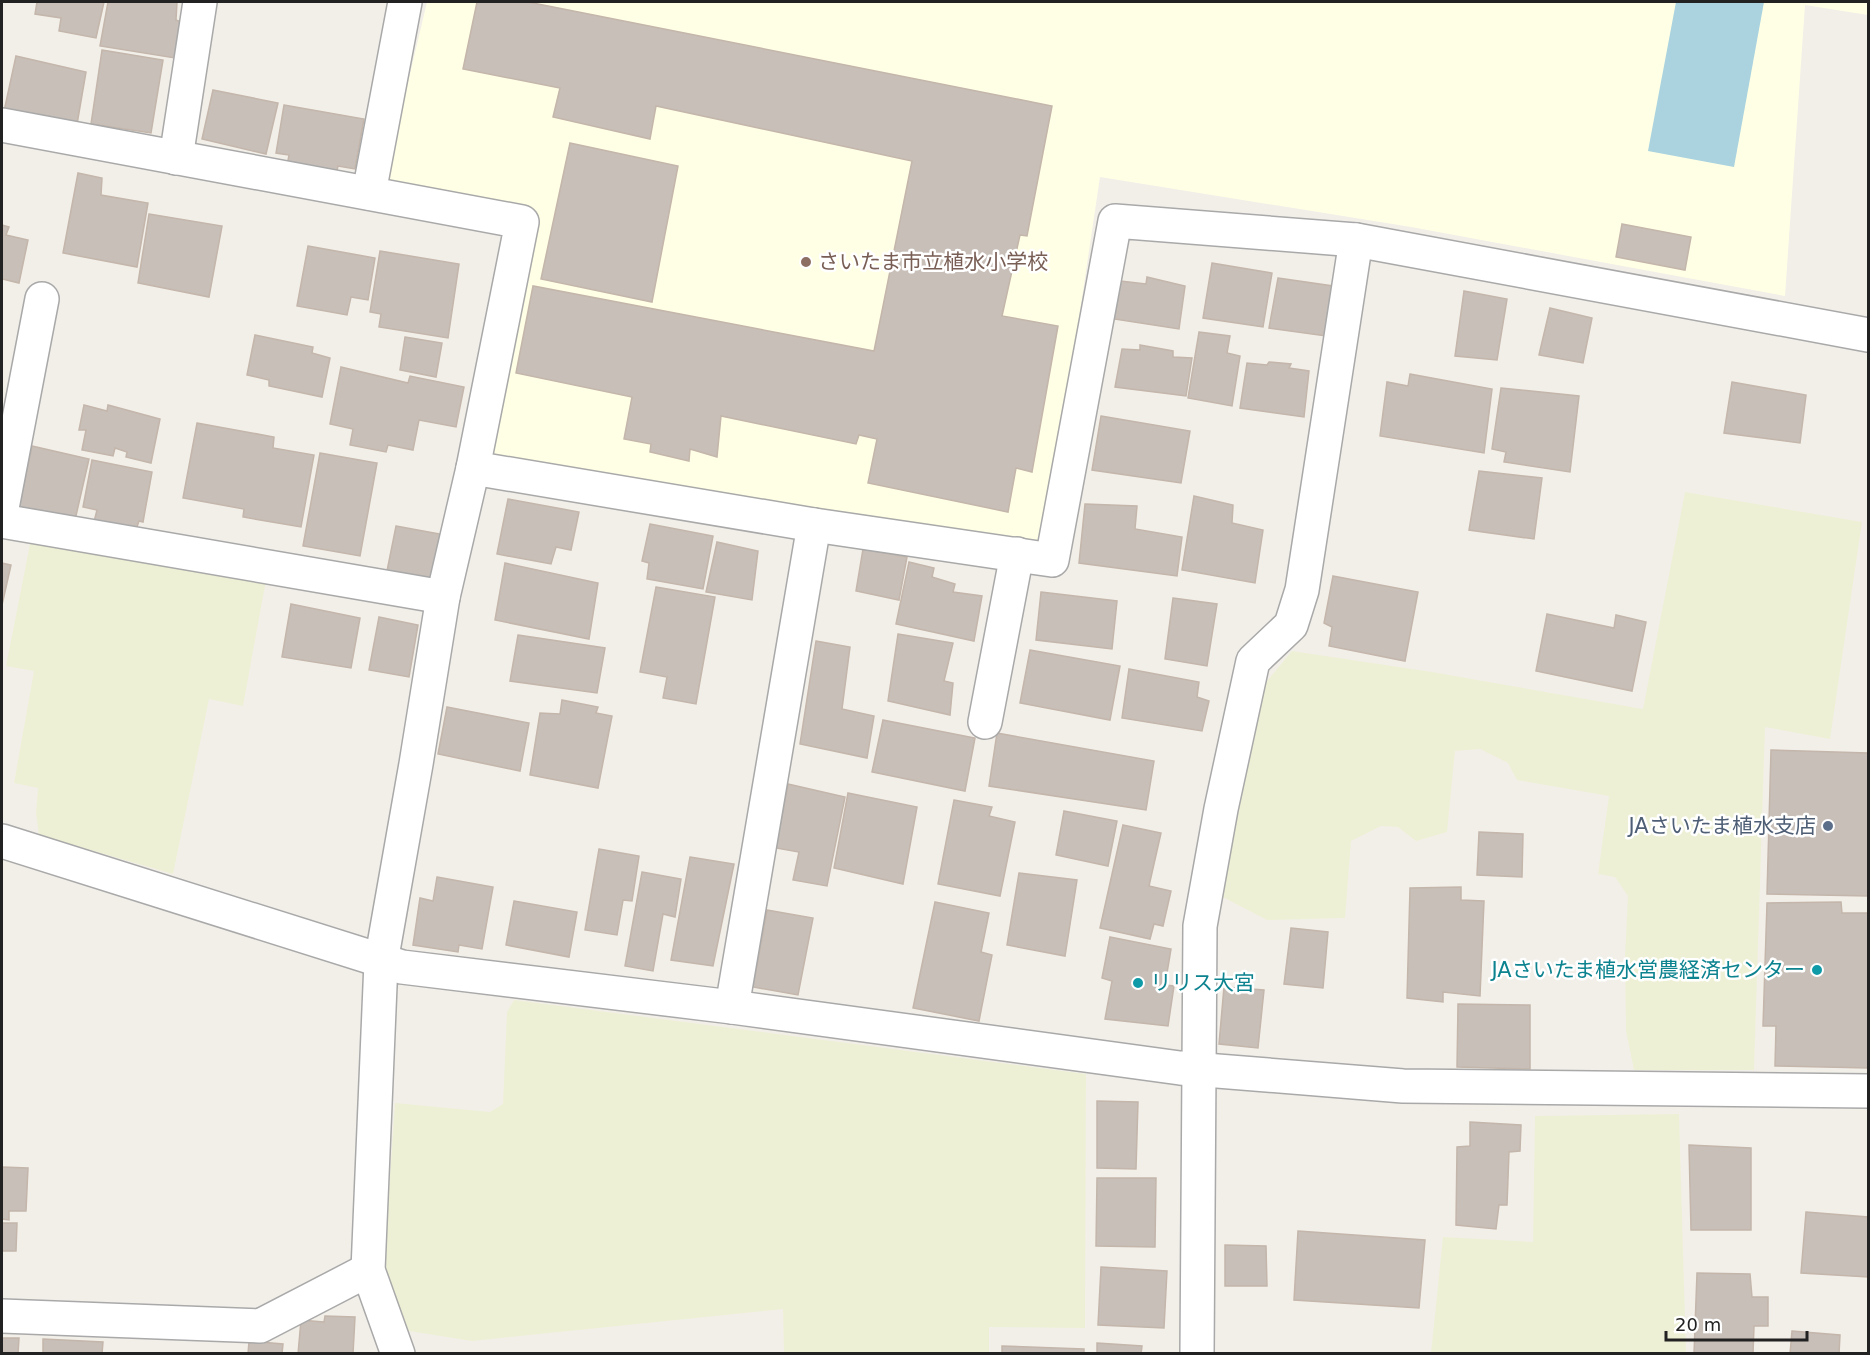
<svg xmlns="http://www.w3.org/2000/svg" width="1870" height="1355" font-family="'DejaVu Sans','Noto Sans JP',sans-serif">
<rect width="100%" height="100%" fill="#f2efe9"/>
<polygon fill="#ffffe5" points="427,2 1868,2 1868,15 1805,5 1785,296 1411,227 1100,177 1045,546 482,458 534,216 384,184"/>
<g fill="#eef0d5">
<polygon points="1685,492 1862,522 1830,739 1765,727 1754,1070 1634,1070 1626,1031 1625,956 1628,896 1615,877 1598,874 1609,796 1517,780 1508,763 1480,749 1455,751 1447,832 1416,841 1398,827 1381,826 1351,841 1345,918 1267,920 1221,896 1228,850 1263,686 1292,651 1432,672 1643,709"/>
<polygon points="31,539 266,580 243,706 209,699 173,874 39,835 36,813 38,788 14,783 34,671 6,666"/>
<polygon points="514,1000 1086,1074 1085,1328 989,1327 989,1353 784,1353 783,1309 472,1341 409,1331 384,1267 395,1103 490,1112 503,1104 507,1012"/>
<polygon points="1679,1114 1686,1353 1431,1353 1443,1237 1533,1242 1535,1116"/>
</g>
<polygon fill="#aad3df" points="1676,2 1764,2 1734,167 1648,151"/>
<g fill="#c7bfb8" stroke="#c4b6ab" stroke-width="1.5">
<polygon points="37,2 104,2 96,38 59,31 61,18 35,14"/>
<polygon points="108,2 177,2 176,20 181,22 175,58 100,46"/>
<polygon points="477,2 528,2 1052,106 1027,236 1020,235 1002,316 1058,326 1032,472 1016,468 1008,512 868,483 877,439 859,435 856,444 721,416 717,457 690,449 689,461 650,452 651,444 624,439 632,397 516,373 533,286 874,351 912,161 656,106 650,139 553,117 560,88 463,69"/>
<polygon points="102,50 163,60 151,133 91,124"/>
<polygon points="16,56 86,72 76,130 3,116"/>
<polygon points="213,90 278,103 266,154 202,139"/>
<polygon points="284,105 364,119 355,169 338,166 336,175 287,166 289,155 276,153"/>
<polygon points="570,143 678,166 652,302 541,279"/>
<polygon points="78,173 102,178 101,195 148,203 137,267 63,253"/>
<polygon points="149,214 222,226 209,297 138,283"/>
<polygon points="1622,224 1691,237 1685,270 1616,257"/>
<polygon points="2,225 9,227 6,235 28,240 19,283 2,279"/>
<polygon points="308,246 375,258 368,300 351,297 347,315 297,306"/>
<polygon points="380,251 459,264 448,338 379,327 381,314 370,312"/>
<polygon points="1212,263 1272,273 1263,327 1203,318"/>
<polygon points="1147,277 1185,286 1179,329 1114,319 1121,281 1146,284"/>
<polygon points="1278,278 1333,286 1326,336 1269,328"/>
<polygon points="1464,291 1507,299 1497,360 1455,356"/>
<polygon points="1550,308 1592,318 1583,363 1539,355"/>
<polygon points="1199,332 1230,336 1227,353 1240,356 1232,406 1188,398"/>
<polygon points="255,335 313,347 312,353 330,358 322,397 269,386 269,380 247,375"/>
<polygon points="405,337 442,343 436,377 400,370"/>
<polygon points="1140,345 1173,351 1173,357 1192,358 1186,396 1115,387 1122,349 1140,350"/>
<polygon points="1269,362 1291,364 1289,368 1309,371 1304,417 1240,408 1247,363 1267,365"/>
<polygon points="341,367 408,383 410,376 464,387 456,427 419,420 413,450 388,445 386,452 350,445 353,429 330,424"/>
<polygon points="1410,374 1492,389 1484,453 1380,436 1387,382 1408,386"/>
<polygon points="1732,382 1806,395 1800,443 1724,433"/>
<polygon points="1501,388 1579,396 1570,472 1504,462 1506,452 1492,449"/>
<polygon points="84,405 107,411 108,405 160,419 151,463 126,457 127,452 115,448 113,456 82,450 86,430 79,430"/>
<polygon points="1101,416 1190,431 1181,483 1092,470"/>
<polygon points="197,423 274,437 273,448 314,455 301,527 243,517 244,509 183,498"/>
<polygon points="32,446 89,459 75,520 19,507"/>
<polygon points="320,453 377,463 360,556 303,546"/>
<polygon points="92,460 152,472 143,522 139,521 136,530 94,522 97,510 83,507"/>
<polygon points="1479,471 1542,478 1534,539 1469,530"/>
<polygon points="1194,496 1233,505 1232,523 1263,530 1255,583 1182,570"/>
<polygon points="508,499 579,512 571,550 556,547 551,564 497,554"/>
<polygon points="1085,504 1137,506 1135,529 1182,537 1177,576 1079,563"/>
<polygon points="650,524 713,536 703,589 647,579 649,563 642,561"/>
<polygon points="396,526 440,534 432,580 387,571"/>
<polygon points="717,542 758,551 752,600 706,592"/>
<polygon points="863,549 907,557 899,600 856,591"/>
<polygon points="909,562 934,568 932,577 955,584 953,592 982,596 974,641 896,624"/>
<polygon points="2,563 11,565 2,605"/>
<polygon points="505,563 598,583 589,639 495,620"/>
<polygon points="1333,576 1418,592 1405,661 1329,646 1332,627 1324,623"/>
<polygon points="656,587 715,597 696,704 663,698 667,677 640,672"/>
<polygon points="1041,592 1117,601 1112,649 1036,640"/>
<polygon points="1173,598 1217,604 1207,666 1165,659"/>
<polygon points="291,604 360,618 351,668 282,657"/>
<polygon points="1547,614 1614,628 1616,615 1646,622 1632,691 1536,671"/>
<polygon points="379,617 418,625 409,677 369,670"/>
<polygon points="898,634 953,643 944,681 953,683 950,715 888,701"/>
<polygon points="518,635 605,648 597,693 510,681"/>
<polygon points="816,641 850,647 842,709 874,716 867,758 800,744"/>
<polygon points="1030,650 1120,666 1110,720 1020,703"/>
<polygon points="1129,669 1199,682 1197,697 1209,701 1202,731 1122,718"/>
<polygon points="562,700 598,707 596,713 612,716 598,788 530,775 540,713 560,714"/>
<polygon points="447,707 529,723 520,771 438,754"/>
<polygon points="883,720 975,738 965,791 872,772"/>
<polygon points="997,733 1154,761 1146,810 989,786"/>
<polygon points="1771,750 1868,753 1868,896 1767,894"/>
<polygon points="788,784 845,797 827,886 793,880 799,852 776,848"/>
<polygon points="848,793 917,807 903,884 834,868"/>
<polygon points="954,800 992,807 989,816 1015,822 1000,896 938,884"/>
<polygon points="1064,811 1117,821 1108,866 1056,855"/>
<polygon points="1123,825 1161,833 1149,886 1171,891 1163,926 1154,924 1150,939 1100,928"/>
<polygon points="1479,832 1523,834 1522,877 1477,875"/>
<polygon points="599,849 639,856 632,901 623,900 617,935 585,930"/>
<polygon points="690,857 734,864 713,966 671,960"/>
<polygon points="642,872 681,879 675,917 663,914 653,971 625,966"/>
<polygon points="1019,873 1077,880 1065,956 1007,945"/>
<polygon points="437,877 493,887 482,949 459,945 458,952 413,945 420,898 433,901"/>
<polygon points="1461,887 1461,900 1484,901 1480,996 1443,992 1443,1002 1407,998 1410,888"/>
<polygon points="514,901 577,912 569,957 506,945"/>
<polygon points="935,902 989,913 981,952 992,955 979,1021 913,1008"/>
<polygon points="1841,902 1842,913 1868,913 1868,1068 1775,1066 1776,1026 1763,1026 1767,903"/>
<polygon points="767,910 813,918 798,995 753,987"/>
<polygon points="1291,928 1328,932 1323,988 1284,984"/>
<polygon points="1110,937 1171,949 1165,985 1174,986 1168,1026 1105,1019 1112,981 1102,978"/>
<polygon points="1224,987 1264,990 1258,1048 1219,1044"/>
<polygon points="1458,1004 1530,1005 1530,1069 1457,1067"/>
<polygon points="1097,1101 1138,1102 1136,1169 1097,1168"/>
<polygon points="1470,1122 1521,1125 1520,1151 1509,1152 1507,1205 1499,1205 1496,1229 1456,1225 1457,1147 1470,1146"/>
<polygon points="1689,1145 1751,1148 1751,1230 1691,1230"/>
<polygon points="2,1167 28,1168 26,1211 9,1211 9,1220 2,1219"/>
<polygon points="1097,1178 1156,1178 1155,1247 1096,1246"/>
<polygon points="1806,1212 1868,1217 1868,1277 1801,1273"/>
<polygon points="2,1223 17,1223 16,1251 2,1251 2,1267"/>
<polygon points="1298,1231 1425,1240 1419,1308 1294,1300"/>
<polygon points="1225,1245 1266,1246 1267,1286 1225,1286"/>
<polygon points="1101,1267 1167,1271 1164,1328 1098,1325"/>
<polygon points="1697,1273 1750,1274 1752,1297 1768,1297 1768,1326 1754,1326 1753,1354 1694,1354"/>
<polygon points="325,1316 355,1317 353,1354 298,1354 301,1320 324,1322"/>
<polygon points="1792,1331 1840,1335 1839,1354 1790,1354"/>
<polygon points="2,1338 19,1338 18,1354 2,1354"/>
<polygon points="43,1339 103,1342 102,1354 43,1354"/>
<polygon points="249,1341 283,1344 282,1354 248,1354"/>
<polygon points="1097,1343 1142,1346 1141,1354 1097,1354"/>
<polygon points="1002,1346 1084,1349 1084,1354 1002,1354"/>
</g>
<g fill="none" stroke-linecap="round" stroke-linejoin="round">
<g stroke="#a9a9a9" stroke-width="36">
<g id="minor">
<polyline points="2,125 522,222 473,468 443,597 416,764 381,962 368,1270 398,1354"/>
<polyline points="176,158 200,2"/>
<polyline points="369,193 405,2"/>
<polyline points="473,468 814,525 1052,560 1115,221 1356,240 1868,335"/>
<polyline points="2,508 42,299"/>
<polyline points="2,521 443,597"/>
<polyline points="985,722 1017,554"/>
<polyline points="2,841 402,967 732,1007 1180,1068 1403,1086 1868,1091"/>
<polyline points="732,1007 814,525"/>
<polyline points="2,1316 260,1326 368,1270"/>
<polyline points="1197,1354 1200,926 1221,809 1253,661 1291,625 1302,590 1356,240"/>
</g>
</g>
<use href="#minor" stroke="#fff" stroke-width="33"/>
</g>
<circle fill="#8d6e63" stroke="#fff" stroke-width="2" cx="806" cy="262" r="6"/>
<circle fill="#5c6f8a" stroke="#fff" stroke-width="2" cx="1828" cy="826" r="6"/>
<g fill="#0f9aa8" stroke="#fff" stroke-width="2">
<circle cx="1817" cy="970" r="6"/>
<circle cx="1138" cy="983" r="6"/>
</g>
<g text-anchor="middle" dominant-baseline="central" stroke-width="5" stroke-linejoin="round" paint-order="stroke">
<g font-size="21" fill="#785e54" stroke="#fff" text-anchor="start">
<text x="818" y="262">さいたま市立植水小学校</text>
</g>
<g font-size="21" fill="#4e5e75" stroke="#fff" text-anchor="end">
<text x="1816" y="826">JAさいたま植水支店</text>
</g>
<g font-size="21" fill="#0d838f" stroke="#fff" text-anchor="end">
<text x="1805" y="970">JAさいたま植水営農経済センター</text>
<text x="1150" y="983" text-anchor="start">リリス大宮</text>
</g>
</g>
<rect width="1870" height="1355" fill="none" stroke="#222222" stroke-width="6"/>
<path d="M1666 1331v9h141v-9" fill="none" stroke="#222222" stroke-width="3"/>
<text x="1675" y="1331" font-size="18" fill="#222222" stroke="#ffffff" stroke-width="4.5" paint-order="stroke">20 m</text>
</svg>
